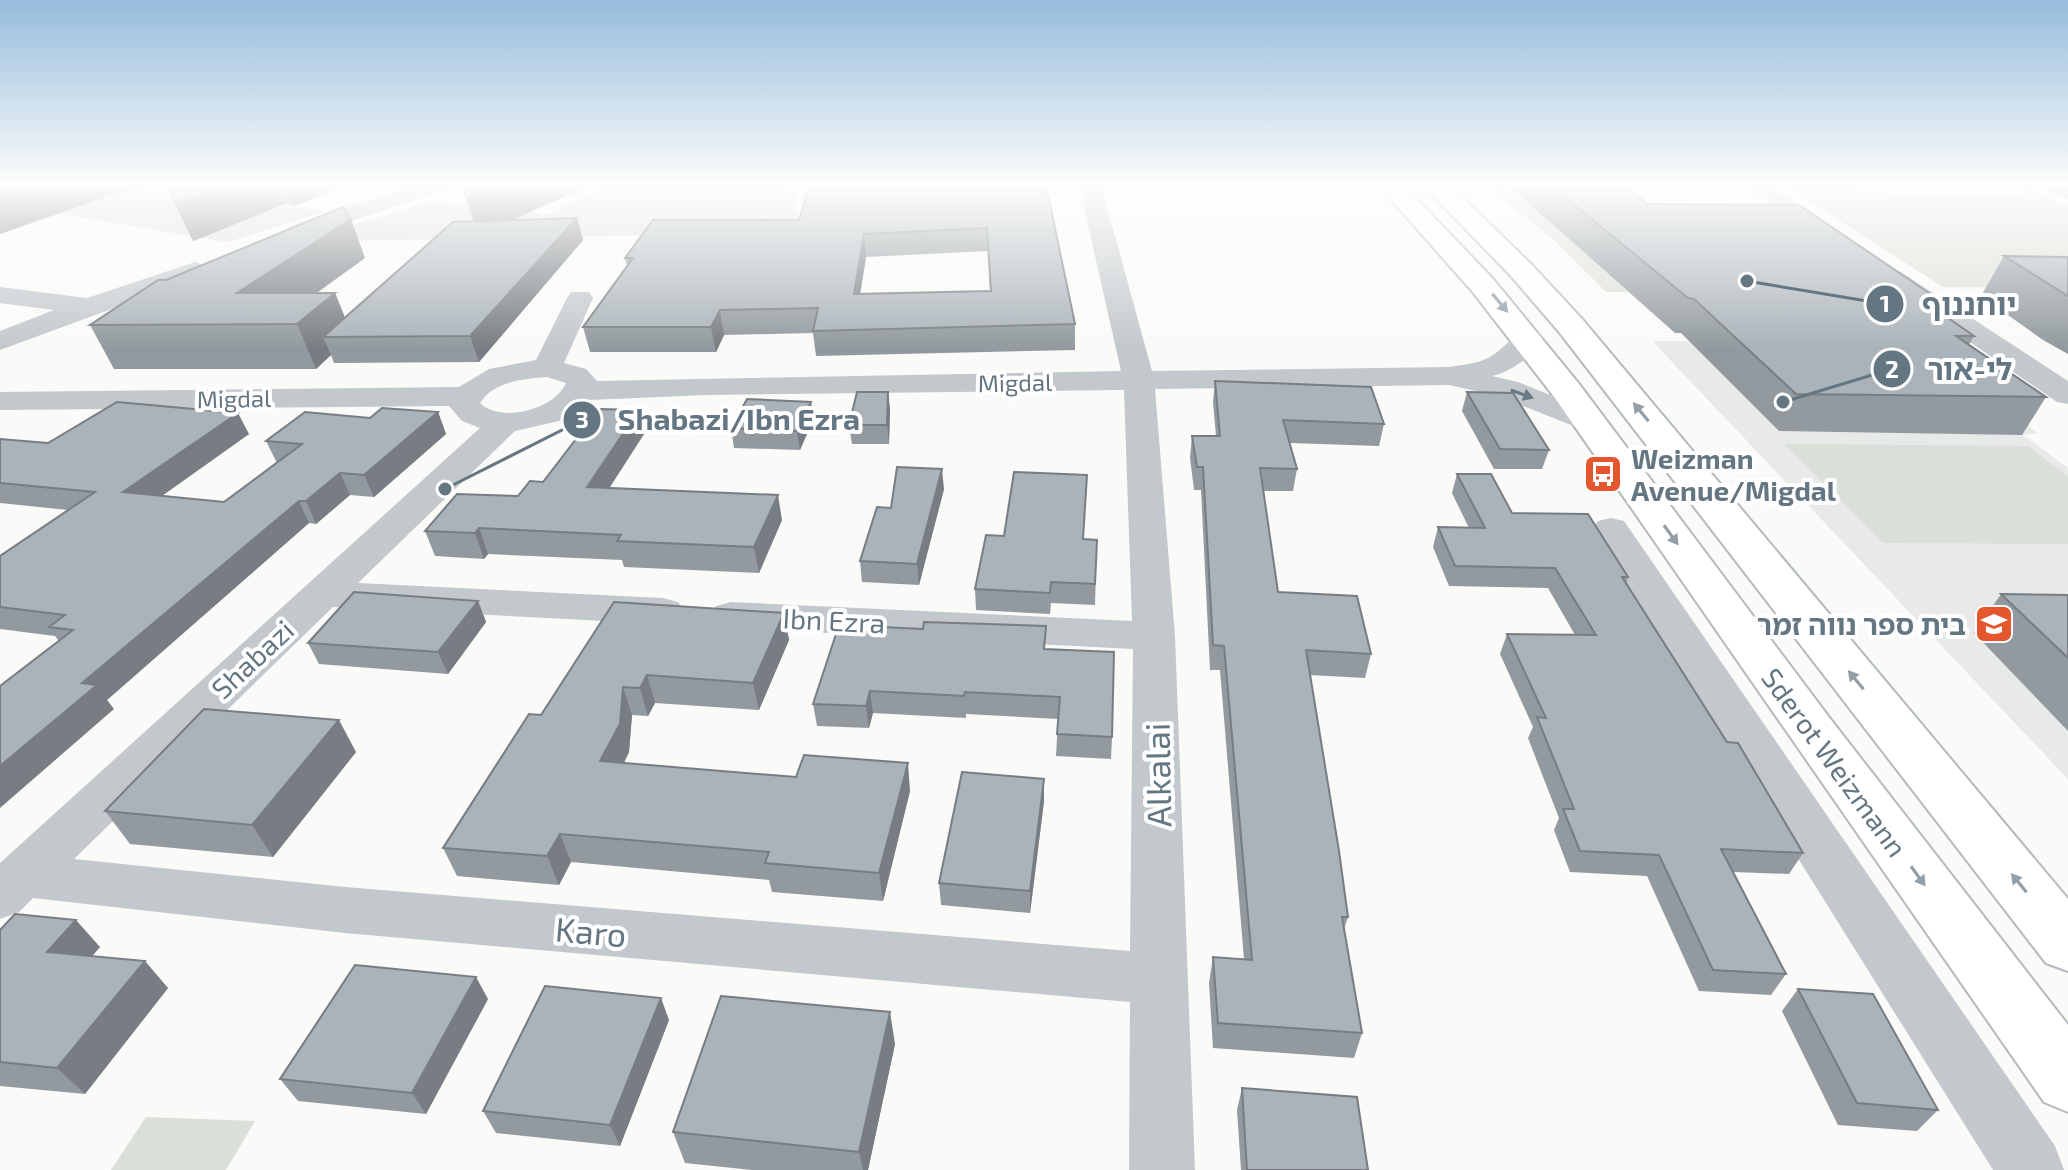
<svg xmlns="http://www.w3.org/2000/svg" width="2068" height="1170" font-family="'Exo 2','Noto Sans Hebrew',sans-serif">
<rect width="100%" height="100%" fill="#fafaf8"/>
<polygon fill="#e8e9e9" points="1652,341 1916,343 2038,433 2023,435 2068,468 2068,779"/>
<g fill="#dadfd7">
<polygon points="0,185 127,186 326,211 228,242 37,210"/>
<polygon points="608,185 774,185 796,194 799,232 296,242 433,201 547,215"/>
<polygon points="1485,185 1498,185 1508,194 1518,194 1628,292 1606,292 1554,240"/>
<polygon points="1784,185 1829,185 1903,196 2032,197 2009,185 2023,185 2068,207 2068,288 1943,287"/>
<polygon points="1784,444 2028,446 2068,477 2068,544 1883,543"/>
<polygon points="146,1117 255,1121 226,1170 111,1170"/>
</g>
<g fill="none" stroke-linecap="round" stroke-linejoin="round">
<g stroke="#b3babf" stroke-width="4">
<g id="secondary">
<polygon points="1378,185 1403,185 1493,279 1579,384 1828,716 2068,1025 2068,1112 2044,1102 1555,398 1472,291"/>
<polygon points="1423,185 1449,185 1531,264 1582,319 2068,899 2068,971 2046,963 1560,333 1511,276"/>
</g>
</g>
<g fill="#c3c8cc" fill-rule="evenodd">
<polygon points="416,185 448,185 445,190 304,237 288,237 284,232 288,227"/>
<path d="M1079,185H1101L1152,371L1449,367C1462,365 1476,364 1488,358C1508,348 1515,326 1539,332L1543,338C1530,357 1515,370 1492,376L1518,382L1603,416L1607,423L1603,430L1591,433L1498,396L1449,385L1155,389L1175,636L1195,1170H1129L1130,1002L345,933L33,898L19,912L0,919V863L480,428L462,421L449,406L0,410V392L459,387L489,369L536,360L567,298L571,292H589L593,298L564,363L586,369L597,381L1121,371ZM547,377L566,383C555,409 501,424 480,403C494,381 523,379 547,377ZM1124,390L1132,621L731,602L716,606L710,615L716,624L731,628L1133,649L1130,951L345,887L74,859L333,607L663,624L678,620L684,611L678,602L663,598L358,583L515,431L559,421L576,413L589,400L706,395Z"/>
<polygon points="1744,185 1770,185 1841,234 1837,239 1821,239"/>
<polygon points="195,262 204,265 208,270 204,275 0,350 0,331 54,310 0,303 0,287 87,298"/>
<polygon points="1892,269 1901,272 2068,381 2068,404 2057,402 1883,282 1879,277 1883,272"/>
<polygon points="1611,518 1624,521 2055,1146 2064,1170 1993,1170 1592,529 1598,521"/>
</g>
<use href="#secondary" fill="#fff" fill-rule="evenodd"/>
</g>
<g fill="#929a9f" fill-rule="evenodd">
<polygon points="168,185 340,185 340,187 294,206 285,204 193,241 175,204"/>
<path d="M1046,185L1075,324V350L816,356L813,333L724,335L716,352H590L583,327L627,266L625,258L799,220ZM988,251L990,291L860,294L866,257Z"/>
<polygon points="1508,185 1624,185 1647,204 1941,301 1937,310 1974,336 1969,345 2046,397 2022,435 1779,431 1681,333 1675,333"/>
<polygon points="2038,185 2068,185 2068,199"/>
<polygon points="464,193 512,220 577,218 583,240 479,362 334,363 331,355 316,369 114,369 90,325 166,280 365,258 317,293 335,293 345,318 473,221"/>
<polygon points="2004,256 2068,257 2068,354 2043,340 1981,296"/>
<polygon points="1215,381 1384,424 1379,446 1290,443 1297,469 1293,491 1263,491 1278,592 1371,654 1365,678 1310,675 1348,917 1344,929 1362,1033 1354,1058 1213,1048 1209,983 1213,957 1244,959 1220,670 1210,670 1201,490 1194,490 1190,458 1192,436 1216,436 1213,402"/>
<polygon points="888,392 890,410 889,444 852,444 849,425"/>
<polygon points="1467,392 1549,450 1542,469 1494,469 1462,411"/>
<polygon points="811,402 813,420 800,450 734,448 731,428"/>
<polygon points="639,410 644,434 609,488 782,520 759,573 624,567 622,560 488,554 484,559 435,556 425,531 518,496 543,482"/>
<polygon points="438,412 446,434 374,497 350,495 316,524 309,523 107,700 114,709 55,636 0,629 0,556 68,510 0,503 0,439 48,443 249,434 162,496 224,502 277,463 266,441 370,418"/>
<polygon points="1457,474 1512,513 1628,577 1626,584 1727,742 1803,853 1789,874 1733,872 1786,974 1771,995 1699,991 1647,876 1570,872 1554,830 1559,818 1528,738 1533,727 1500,654 1507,634 1575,635 1548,588 1449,586 1433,547 1438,527 1469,528 1452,493"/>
<polygon points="944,489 919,585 862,582 860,561 891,508"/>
<polygon points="1083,539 1097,540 1095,605 1051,603 1050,614 976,610 975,589"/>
<polygon points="2001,594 2068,595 2068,731 1974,633"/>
<polygon points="478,601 486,622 448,674 319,664 308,643"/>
<polygon points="784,613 789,640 759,710 655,703 648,716 632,715 629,752 624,763 910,791 883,901 772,892 769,880 571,862 559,885 457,876 443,848 541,715"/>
<polygon points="1046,649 1112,737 1111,759 1056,756 1058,719 966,714 966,718 873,713 869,728 817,726 813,704"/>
<polygon points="356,752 273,857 130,844 105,811"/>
<polygon points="1044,801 1030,913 941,905 939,883"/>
<polygon points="0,930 100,947 92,956 168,988 85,1094 0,1086"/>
<polygon points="1798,989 1938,1110 1917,1131 1838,1125 1782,1011"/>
<polygon points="488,999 426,1114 298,1101 280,1079"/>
<polygon points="669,1020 620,1146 496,1133 483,1111"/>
<polygon points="895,1044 868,1170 752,1170 685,1163 673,1132"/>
<polygon points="1242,1088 1368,1170 1241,1170 1237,1110"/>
</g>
<g fill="#777d82">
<polygon points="15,185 141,185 0,234 0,190"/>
<polygon points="227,185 277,185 285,204 193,241 175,204"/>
<polygon points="286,185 340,185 340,187 294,206"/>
<polygon points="497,185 590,185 479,235 467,197"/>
<polygon points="577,218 583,240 479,362 470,336"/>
<polygon points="351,219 365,258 272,324 237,293"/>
<polygon points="864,234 866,257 856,319 854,294"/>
<polygon points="335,293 352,335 323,337 331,355 316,369 297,324"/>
<polygon points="720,310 724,335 716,352 711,327"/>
<polygon points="888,392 890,410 889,444 887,425"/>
<polygon points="811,402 813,420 800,450 797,431"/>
<polygon points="639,410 644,434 594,512 587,487"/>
<polygon points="438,412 446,434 374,497 364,475"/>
<polygon points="238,413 249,434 136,514 123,492"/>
<polygon points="942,469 944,489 919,585 917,564"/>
<polygon points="340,473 350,495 316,524 306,501"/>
<polygon points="778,495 782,520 759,573 754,547"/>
<polygon points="299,501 309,523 107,700 114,709 0,808 0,766 82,683"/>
<polygon points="479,528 488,554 484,559 475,533"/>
<polygon points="478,601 486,622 448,674 438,652"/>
<polygon points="784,613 789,640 759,710 753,683"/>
<polygon points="647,675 655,703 648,716 640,688"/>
<polygon points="623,687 632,715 629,752 610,789 600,761"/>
<polygon points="870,691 873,713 869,728 866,706"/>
<polygon points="339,720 356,752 273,857 252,825"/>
<polygon points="908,763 910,791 883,901 879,873"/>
<polygon points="1044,779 1044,801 1030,913 1030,891"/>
<polygon points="560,834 571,862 559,885 547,856"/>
<polygon points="76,920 100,947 72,979 47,952"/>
<polygon points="145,961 168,988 85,1094 57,1068"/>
<polygon points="476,977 488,999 426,1114 412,1093"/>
<polygon points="661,998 669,1020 620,1146 610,1125"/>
<polygon points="890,1012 895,1044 868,1170 863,1170 859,1152"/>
</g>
<g fill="#aab3b9" stroke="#777d82" stroke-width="2" fill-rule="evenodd">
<polygon points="0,185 15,185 0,190"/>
<polygon points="168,185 227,185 175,204"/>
<polygon points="473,185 497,185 467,197 464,193"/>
<path d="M809,185H1046L1075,324L813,331L818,308L720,310L711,327H583L633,258H625L653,220H799ZM987,228L991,291L854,294L864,234Z"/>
<polygon points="1550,185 1624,185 1647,204 1799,205 1941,301 1924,301 1974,336 1956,336 2046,397 1796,394 1694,299 1688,298"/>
<polygon points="343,207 351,219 237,293 335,293 297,324 90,325 158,280 166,280"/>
<polygon points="577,218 470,336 323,337 453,222"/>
<polygon points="2004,256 2068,257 2068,296"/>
<polygon points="1215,381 1371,387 1384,424 1283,420 1297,469 1260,468 1278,592 1357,596 1371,654 1306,650 1339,851 1348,917 1342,917 1362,1033 1218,1023 1213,957 1252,960 1224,646 1213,645 1203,467 1197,467 1192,436 1220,436"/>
<polygon points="857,392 888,392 887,425 849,425"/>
<polygon points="1467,392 1513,393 1549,450 1500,449"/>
<polygon points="747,399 811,402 797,431 731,428"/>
<polygon points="117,402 238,413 123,492 224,502 302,444 266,441 305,412 370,418 382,408 438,412 364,475 340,473 306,501 299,501 82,683 97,685 0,766 0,686 73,630 49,627 65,615 0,607 0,556 95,492 0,483 0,439 48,443"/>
<polygon points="599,409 639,410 587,487 778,495 754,547 617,541 621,535 479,528 475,533 425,531 457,494 518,496 530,481 543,482"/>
<polygon points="897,467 942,469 917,564 860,561 877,507 891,508"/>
<polygon points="1014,472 1087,475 1083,539 1097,540 1095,584 1051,582 1050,593 975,589 986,535 1004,536"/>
<polygon points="1457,474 1491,474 1512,513 1588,514 1628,577 1622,577 1727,742 1738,743 1803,853 1721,849 1786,974 1713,970 1659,855 1580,851 1563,809 1574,809 1537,717 1546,718 1507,634 1596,635 1555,568 1455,566 1438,527 1485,528"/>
<polygon points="354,592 478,601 438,652 308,643"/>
<polygon points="2001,594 2068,595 2068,658"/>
<polygon points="614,602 784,613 753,683 647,675 640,688 623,687 620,724 600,761 796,777 804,755 908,763 879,873 765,863 769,852 560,834 547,856 443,848 529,714 541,715"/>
<polygon points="924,622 1046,626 1044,649 1114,652 1112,737 1057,734 1060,697 965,692 964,696 870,691 866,706 813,704 839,625 923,629"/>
<polygon points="204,709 339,720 252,825 105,811"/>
<polygon points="962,772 1044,779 1030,891 939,883"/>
<polygon points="15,914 76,920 47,952 145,961 57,1068 0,1062 0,930"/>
<polygon points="355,965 476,977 412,1093 280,1079"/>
<polygon points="545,986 661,998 610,1125 483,1111"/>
<polygon points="1798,989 1873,994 1938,1110 1857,1103"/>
<polygon points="721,996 890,1012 859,1152 673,1132"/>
<polygon points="1242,1088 1357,1097 1368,1170 1247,1170"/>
</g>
<defs><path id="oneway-solid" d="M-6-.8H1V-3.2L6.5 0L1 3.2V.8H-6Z" transform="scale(2)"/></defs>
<g fill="#939fa8">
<use href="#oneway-solid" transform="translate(1500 303) rotate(50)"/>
<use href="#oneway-solid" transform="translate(1641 412) rotate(-129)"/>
<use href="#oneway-solid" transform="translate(1671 535) rotate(54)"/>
<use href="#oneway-solid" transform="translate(1856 680) rotate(-129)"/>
<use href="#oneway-solid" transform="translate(1918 876) rotate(54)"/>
<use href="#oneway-solid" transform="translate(2019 883) rotate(-129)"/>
</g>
<use fill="#6a7a87" href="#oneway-solid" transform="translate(1522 394) rotate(20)"/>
<linearGradient id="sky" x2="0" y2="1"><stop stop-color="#96bcdc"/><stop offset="0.53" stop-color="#fdfdfc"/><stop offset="1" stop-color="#fdfdfc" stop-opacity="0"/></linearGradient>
<rect width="2068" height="349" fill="url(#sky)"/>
<defs>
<g id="bus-square" transform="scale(2)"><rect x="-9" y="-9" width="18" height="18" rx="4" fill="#e4572e" stroke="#fff"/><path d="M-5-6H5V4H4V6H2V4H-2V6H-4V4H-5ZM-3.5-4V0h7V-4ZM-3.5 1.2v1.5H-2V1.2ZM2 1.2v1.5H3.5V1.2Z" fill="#fff"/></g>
<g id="school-square" transform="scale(2)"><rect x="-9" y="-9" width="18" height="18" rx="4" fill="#e4572e" stroke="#fff"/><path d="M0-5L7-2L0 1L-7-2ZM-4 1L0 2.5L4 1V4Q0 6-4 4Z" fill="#fff"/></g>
</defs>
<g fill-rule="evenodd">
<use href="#bus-square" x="1603" y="474"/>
<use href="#school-square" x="1994" y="624"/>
</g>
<g text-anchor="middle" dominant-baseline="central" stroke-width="8" stroke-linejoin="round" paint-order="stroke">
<g font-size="24" fill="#657683" stroke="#fff">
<text transform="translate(1015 382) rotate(-1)">Migdal</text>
<text transform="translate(234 398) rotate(-1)">Migdal</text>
</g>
<g font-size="28" font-weight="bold" fill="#657683" stroke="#fff" text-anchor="start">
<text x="1631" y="458">Weizman<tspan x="1631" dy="32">Avenue/Migdal</tspan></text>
<text x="1966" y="624" text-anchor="end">בית ספר נווה זמר</text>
</g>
<g font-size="28" fill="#657683" stroke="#fff">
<text transform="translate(834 620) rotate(3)">Ibn Ezra</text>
<text transform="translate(252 659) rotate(-43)">Shabazi</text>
<text transform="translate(1835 762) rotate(54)">Sderot Weizmann</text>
</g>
<g font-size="34" fill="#657683" stroke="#fff">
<text transform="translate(1157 775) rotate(-91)">Alkalai</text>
<text transform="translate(591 931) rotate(5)">Karo</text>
</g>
</g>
<path fill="none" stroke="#657683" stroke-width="3" d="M1747 281L1885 304M1783 402L1892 369M445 489L582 420"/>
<g fill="#657683" stroke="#fff" stroke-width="3">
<circle cx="1747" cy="281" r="8"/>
<circle cx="1783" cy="402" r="8"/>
<circle cx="445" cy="489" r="8"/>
<circle cx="1885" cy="304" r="20"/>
<circle cx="1892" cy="369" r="20"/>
<circle cx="582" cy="420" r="20"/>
</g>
<g font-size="24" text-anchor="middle" font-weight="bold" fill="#fff">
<text x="1885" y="312">1</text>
<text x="1892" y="378">2</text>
<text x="582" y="428">3</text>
</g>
<g font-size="30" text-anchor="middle" font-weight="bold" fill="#657683" stroke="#fff" stroke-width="8" stroke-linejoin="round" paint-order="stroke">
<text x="1969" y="315">יוחננוף</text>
<text x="1970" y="380">לי-אור</text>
<text x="739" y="430">Shabazi/Ibn Ezra</text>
</g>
</svg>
